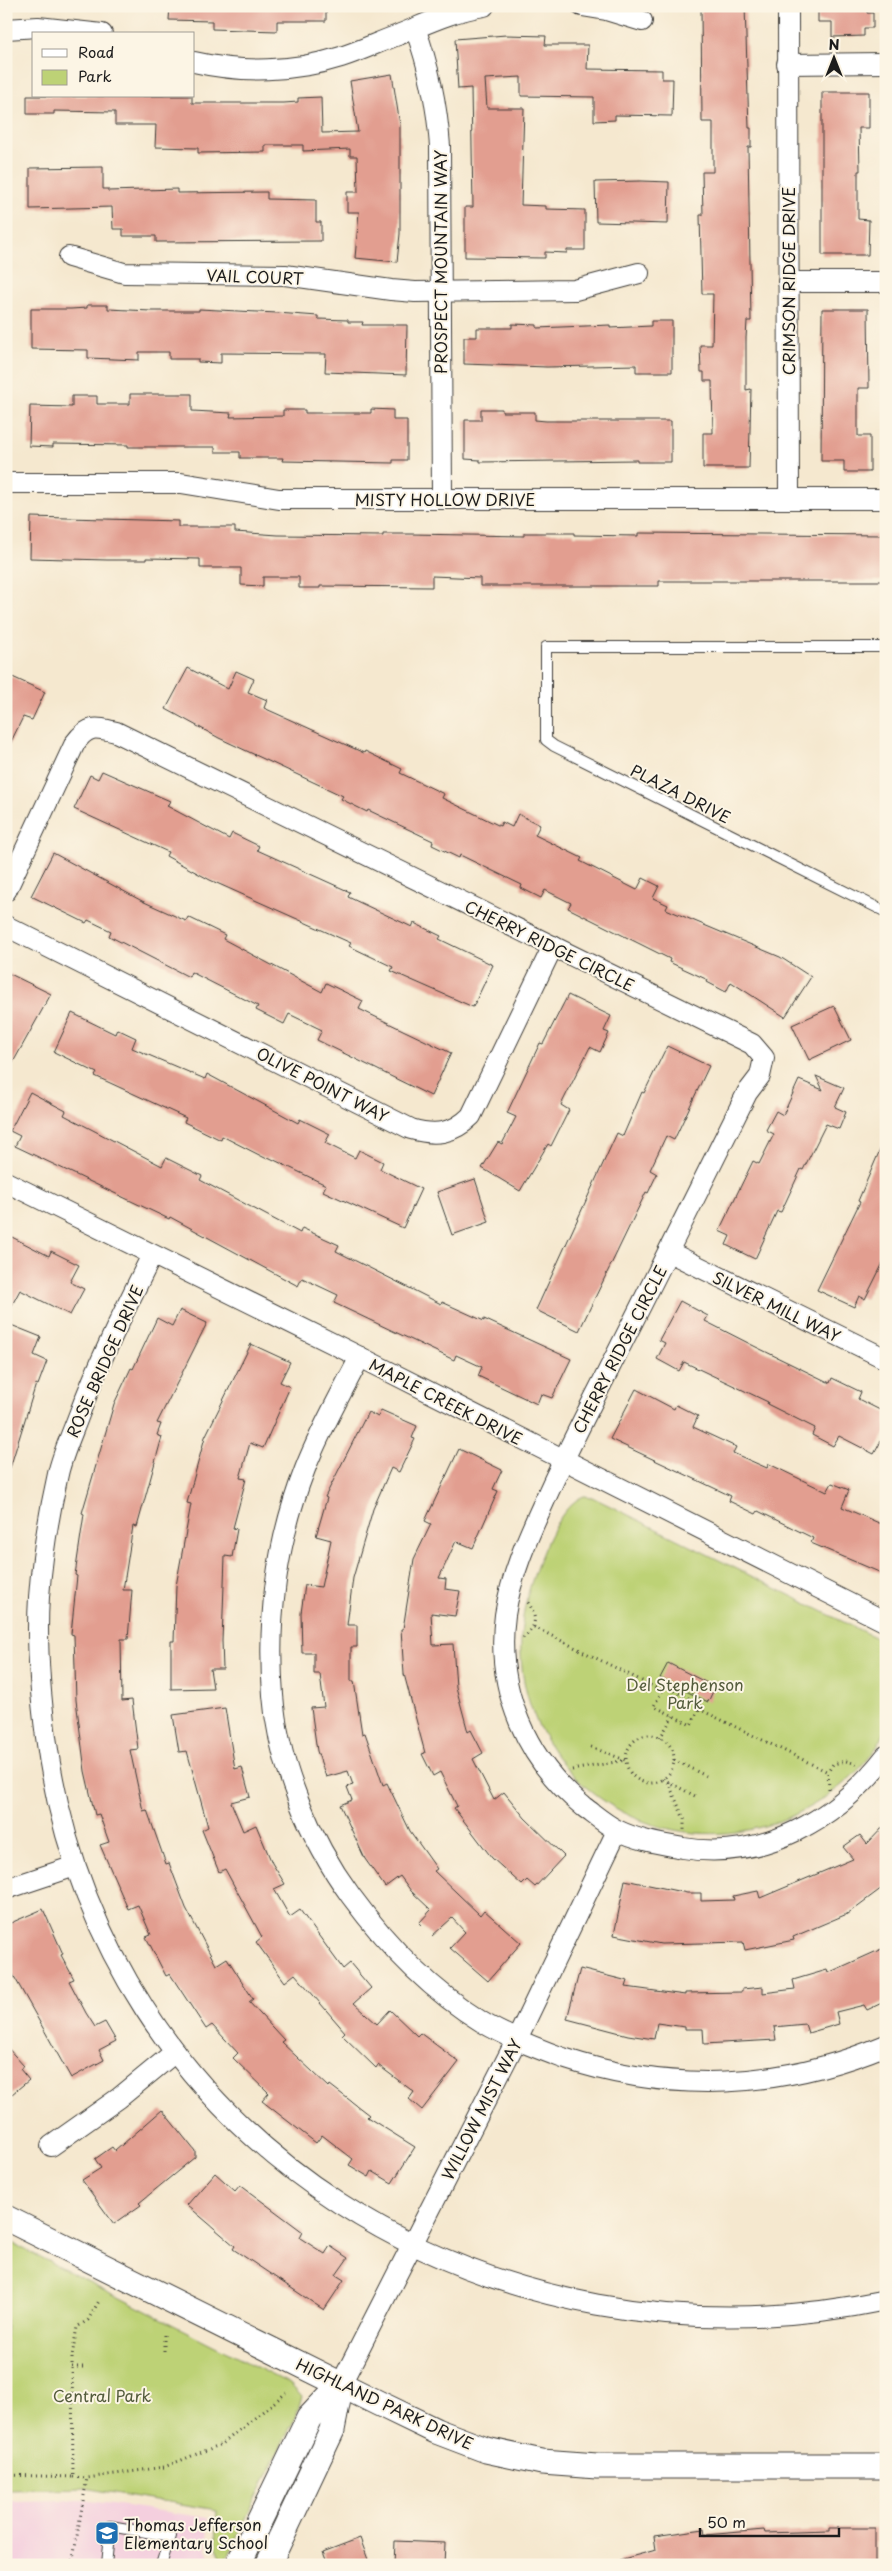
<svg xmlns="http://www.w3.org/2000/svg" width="892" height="2571" font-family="'Playpen Sans',sans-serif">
<rect width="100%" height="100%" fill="#fcf5e5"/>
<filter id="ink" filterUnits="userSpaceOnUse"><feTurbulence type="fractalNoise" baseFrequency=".02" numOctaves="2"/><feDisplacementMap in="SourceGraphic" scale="10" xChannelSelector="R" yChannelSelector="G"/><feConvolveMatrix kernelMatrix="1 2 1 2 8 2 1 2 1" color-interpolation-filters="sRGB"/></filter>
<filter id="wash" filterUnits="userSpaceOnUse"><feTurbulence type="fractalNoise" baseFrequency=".0096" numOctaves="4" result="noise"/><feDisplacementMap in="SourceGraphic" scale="20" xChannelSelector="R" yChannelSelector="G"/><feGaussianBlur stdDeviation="1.12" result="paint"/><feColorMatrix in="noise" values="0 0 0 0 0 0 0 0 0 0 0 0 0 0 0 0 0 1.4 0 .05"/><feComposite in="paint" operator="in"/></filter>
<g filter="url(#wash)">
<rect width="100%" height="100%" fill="#f5e8cf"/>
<polygon fill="#f4cfde" points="84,2500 209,2518 206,2548 214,2565 6,2565 6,2501"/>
<g fill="#bdd276" stroke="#6c7749">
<path d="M584,1496L592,1497L886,1643C886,1660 890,1718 885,1731C875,1757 849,1781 827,1796C668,1906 467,1757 534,1575C542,1551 560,1505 584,1496Z"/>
<polygon points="6,2240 290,2384 302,2397 296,2416 224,2563 215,2543 217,2510 84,2488 6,2490"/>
</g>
<g id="blocks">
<g fill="#e29e90">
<polygon points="170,6 326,6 326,21 277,21 277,31 212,29 212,21 169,20"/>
<polygon points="701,6 745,6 749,128 751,128 751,147 748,147 751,321 747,321 746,338 746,390 751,389 749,468 703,468 703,433 713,433 712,381 704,381 704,372 701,372 700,345 712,345 713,294 702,294 700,215 703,215 702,172 713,172 713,122 702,122"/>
<polygon points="818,6 867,6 867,13 873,13 873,28 864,28 864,36 832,37 832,22 818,22"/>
<polygon points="506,35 546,36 545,45 588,45 587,69 662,70 662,79 673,79 672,116 615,115 615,120 594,121 594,97 521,96 521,77 485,79 487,108 524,108 521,205 546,206 546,209 585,210 585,250 567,250 567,253 545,252 545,258 465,257 465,207 473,207 471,88 458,89 455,39"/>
<polygon points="392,74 400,125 400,234 397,262 355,258 359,212 347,212 347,192 358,192 357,156 350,156 350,149 303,151 303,145 265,145 265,152 198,153 198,148 155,147 156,125 115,125 115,112 54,111 54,114 27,114 27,96 192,96 192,103 284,103 298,102 298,98 321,97 322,133 358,132 350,81"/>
<polygon points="822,92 869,92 869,128 859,128 860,171 858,171 858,219 869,220 868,255 822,255"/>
<polygon points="103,167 103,189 108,189 108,191 177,189 177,193 267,192 267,199 316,200 316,222 321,222 321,241 156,242 156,236 123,236 123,229 113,229 112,207 30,209 30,168"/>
<polygon points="641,181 669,182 668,224 596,222 595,182"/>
<polygon points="87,305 108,305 108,309 151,311 199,311 199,309 277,313 318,316 318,319 348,320 348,322 363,322 362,325 407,325 406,375 325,372 326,354 221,353 221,363 198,362 198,359 169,359 169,352 139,352 139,360 88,358 88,350 31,349 31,309 71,309 87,308"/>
<polygon points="822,309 868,309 869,388 858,388 858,436 870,436 870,472 844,472 844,461 821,461"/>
<polygon points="651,321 672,321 672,372 636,372 636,365 547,367 464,364 464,337 477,337 477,328 512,328 512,324 537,325 537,328 610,325 610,328 651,326"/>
<polygon points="130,394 192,394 192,411 231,413 230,417 283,416 283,410 305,410 305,413 371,413 371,409 393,410 393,420 407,420 407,460 393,460 393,463 282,461 283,458 240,458 240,452 215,452 215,447 128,447 128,445 53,444 53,447 29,446 30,406 72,407 72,396 97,396 97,404 130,404"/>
<polygon points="481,409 502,409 502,412 535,412 535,420 546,421 671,421 671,462 637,462 637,460 480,462 480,460 465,459 465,420 481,420"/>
<polygon points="31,517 178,521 178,527 235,527 235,532 278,535 383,536 383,534 411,534 524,536 524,533 574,533 574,535 638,536 638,533 886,535 885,581 659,581 659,586 480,586 480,578 432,576 432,587 320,586 320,588 299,588 299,577 263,577 263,586 241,585 241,568 200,568 200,559 146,558 146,560 107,560 30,558"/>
<polygon points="188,668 228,689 236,671 254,679 248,692 267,700 264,708 364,753 365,751 402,769 400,773 444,794 442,798 500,826 502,822 512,827 518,814 540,825 535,835 582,858 580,861 637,890 643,878 659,886 653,898 668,905 666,909 780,957 811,977 785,1017 731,982 726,992 707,982 708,980 669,962 670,959 568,908 571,903 545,890 541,898 521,888 522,885 460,855 459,858 432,845 433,841 368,810 367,812 341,799 343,796 219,738 166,709"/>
<polygon points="6,674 45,692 32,720 23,717 6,752"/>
<polygon points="102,771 170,801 167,806 229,839 232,833 259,846 257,850 350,892 348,897 412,927 414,923 441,936 439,939 493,965 473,1007 391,971 393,967 349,946 351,943 210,880 166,856 168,852 74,809 90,775 98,779"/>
<polygon points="53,853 142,901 186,921 188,917 225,935 223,939 322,992 326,983 363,1001 359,1009 451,1053 431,1096 317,1040 322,1030 289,1014 284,1024 256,1010 258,1006 191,972 189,977 109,936 111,931 88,920 86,923 31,896"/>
<polygon points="6,972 51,994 6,1075"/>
<polygon points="568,995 611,1016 604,1031 609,1033 600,1052 590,1047 561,1105 569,1110 551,1146 548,1144 520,1191 482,1168 498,1142 502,1144 516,1117 507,1113 540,1043 543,1044"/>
<polygon points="834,1006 851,1040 809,1060 792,1025"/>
<polygon points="72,1013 115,1034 117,1029 136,1038 132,1048 205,1079 207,1074 298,1123 300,1119 330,1134 325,1143 355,1158 359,1150 383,1162 380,1169 421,1189 403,1228 323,1191 326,1185 268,1157 267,1159 222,1136 221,1140 184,1122 186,1118 95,1076 97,1073 54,1052"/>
<polygon points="667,1046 709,1066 674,1140 666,1136 650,1170 657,1174 648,1193 646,1192 579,1331 536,1310 617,1133 623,1136 642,1092 644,1093"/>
<polygon points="816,1076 844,1088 835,1107 846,1112 839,1129 826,1124 803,1170 801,1169 781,1212 777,1211 755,1259 726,1245 730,1236 719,1231 753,1161 759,1164 774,1134 766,1130 776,1111 783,1115 799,1080 823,1090"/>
<polygon points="30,1092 66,1111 64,1115 162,1166 166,1158 202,1176 200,1180 300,1233 302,1228 339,1245 336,1251 441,1304 442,1302 484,1321 484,1319 571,1359 552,1398 541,1394 537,1404 478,1376 482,1367 456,1355 454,1360 334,1303 338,1295 302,1278 298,1286 170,1217 169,1219 15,1146 20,1136 10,1131"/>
<polygon points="886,1136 886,1257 865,1299 859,1296 854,1307 817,1290 860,1202 858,1201"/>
<polygon points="475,1179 489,1222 452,1235 437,1192"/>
<polygon points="6,1234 49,1256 51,1251 79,1265 70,1282 84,1289 70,1315 20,1290 6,1316"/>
<polygon points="680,1301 708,1316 705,1321 756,1347 830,1383 832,1378 861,1392 858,1399 886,1413 886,1432 874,1454 839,1436 833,1446 812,1435 815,1428 767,1404 768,1402 684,1362 679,1371 657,1359 665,1343 659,1340"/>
<polygon points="180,1310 207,1323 157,1423 161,1424 157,1435 162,1437 137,1527 133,1526 123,1590 132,1590 128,1639 121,1639 122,1701 132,1700 138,1749 130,1750 143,1811 147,1810 166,1864 169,1863 186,1908 216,1965 227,1958 253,1999 249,2002 284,2040 281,2042 329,2087 330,2085 369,2115 367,2117 415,2147 392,2183 372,2171 369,2177 349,2165 353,2159 322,2135 316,2143 262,2101 269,2093 233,2058 238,2053 212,2025 206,2029 170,1974 166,1976 146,1937 151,1935 138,1905 128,1909 100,1845 109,1842 99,1814 95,1815 85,1771 76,1700 74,1635 71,1634 77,1576 75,1575 84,1514 82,1513 114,1404 131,1368 133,1369 157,1318 172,1326"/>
<polygon points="6,1323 41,1337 34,1355 47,1361 38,1385 36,1384 10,1468 6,1468"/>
<polygon points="251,1344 290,1362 280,1382 290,1387 263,1448 250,1443 240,1478 246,1479 233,1528 237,1529 232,1557 225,1556 222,1641 223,1669 210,1669 213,1688 171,1689 171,1641 174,1641 176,1586 191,1504 187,1503 205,1437"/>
<polygon points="636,1389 674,1409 676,1405 698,1416 693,1427 736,1447 733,1453 767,1468 769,1464 827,1492 832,1483 849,1490 842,1507 886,1526 886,1575 811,1543 813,1538 758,1511 756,1514 729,1501 731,1496 610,1439"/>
<polygon points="381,1410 417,1426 412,1438 415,1439 399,1472 391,1468 373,1509 353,1578 347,1625 357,1625 357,1647 351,1647 351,1681 354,1681 362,1734 365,1733 383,1785 387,1783 410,1831 437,1869 434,1871 480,1915 484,1910 521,1943 488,1981 450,1948 465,1932 452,1918 432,1936 419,1923 431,1910 411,1891 400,1876 385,1887 365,1859 340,1805 352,1800 347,1787 353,1785 348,1771 326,1777 317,1751 311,1708 324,1707 320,1674 314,1674 314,1653 302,1653 301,1613 305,1585 321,1587 331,1540 316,1536 327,1498 325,1497 368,1412 378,1417"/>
<polygon points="459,1449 502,1470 493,1489 498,1491 473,1548 456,1541 439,1578 446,1579 445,1589 460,1591 455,1616 431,1613 433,1645 453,1644 456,1687 468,1732 471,1730 483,1753 473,1759 494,1800 504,1792 525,1818 564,1856 535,1887 527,1880 522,1885 492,1858 454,1808 457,1806 440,1772 433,1776 422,1754 425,1753 404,1674 401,1629 403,1629 414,1559 431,1524 425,1521"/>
<polygon points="668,1663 715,1687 708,1702 660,1678"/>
<polygon points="225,1708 235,1769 242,1767 250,1797 231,1802 243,1831 256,1825 272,1863 285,1884 274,1889 290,1917 300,1910 343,1969 350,1963 371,1988 354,2003 377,2024 390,2010 417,2036 420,2033 459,2062 422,2110 409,2099 414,2092 378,2065 376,2068 342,2035 345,2032 295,1974 285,1982 256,1942 262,1937 225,1869 219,1872 202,1830 208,1827 187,1751 179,1752 173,1715"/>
<polygon points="886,1824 886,1885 847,1914 793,1937 794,1940 745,1950 743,1942 661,1944 614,1935 625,1880 687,1893 701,1893 701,1901 734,1900 733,1896 758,1891 760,1898 853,1859 843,1847 860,1835 867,1844"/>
<polygon points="43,1909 63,1954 61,1955 74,1979 69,1981 86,2013 95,2027 105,2022 116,2041 99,2050 104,2060 71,2078 6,1962 6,1925"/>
<polygon points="886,1947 886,2001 867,2010 864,2005 836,2012 839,2024 808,2033 805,2024 774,2027 776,2040 704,2044 703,2029 685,2029 685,2027 657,2023 654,2039 628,2035 567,2019 580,1969 628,1981 626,1987 685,1995 685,1993 742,1992 742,1989 763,1987 763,1993 795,1989 793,1980 827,1970 828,1973"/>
<polygon points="6,2046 24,2066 20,2069 29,2080 6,2099"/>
<polygon points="162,2110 195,2151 195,2157 139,2203 141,2205 114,2224 82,2180 101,2168 95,2159 112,2147 115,2151"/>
<polygon points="215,2173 235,2191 240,2185 303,2232 300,2238 325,2254 330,2246 348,2258 336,2275 344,2280 324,2310 233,2249 235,2246 187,2205"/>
<polygon points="829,2528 875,2528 875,2565 620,2565 619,2560 656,2550 654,2536 704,2529 705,2535 764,2530 765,2533 829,2531"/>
<polygon points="360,2538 370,2565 328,2565 323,2552"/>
<polygon points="395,2541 445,2543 444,2565 394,2565"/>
</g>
</g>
</g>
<g filter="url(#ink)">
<use href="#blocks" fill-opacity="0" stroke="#3d3b37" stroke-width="1"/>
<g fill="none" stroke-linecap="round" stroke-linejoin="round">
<g stroke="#3d3b37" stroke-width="12">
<g id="service">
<polyline points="886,647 546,647 546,740 554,746 886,912"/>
<polyline points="106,2565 110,2526 170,2536 161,2565"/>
</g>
</g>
<g stroke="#3d3b37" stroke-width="22">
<g id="minor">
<polyline points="582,6 606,10 642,21"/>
<polyline points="788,6 789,499"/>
<path d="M415,28C429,66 437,105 440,146L442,499"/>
<polyline points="6,29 38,27 102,34"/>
<path d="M194,62C241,73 294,72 341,57C360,51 379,42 398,35C428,23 452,11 484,6"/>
<polyline points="787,64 886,63"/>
<polyline points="69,257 124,273 285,275 391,290 415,292 575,290 639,273"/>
<polyline points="788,282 886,282"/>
<polyline points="6,483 181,483 279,499 886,499"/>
<path d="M6,891L75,743C88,725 95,727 116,732L752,1044L764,1058L760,1076L747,1093C700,1188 652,1284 604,1379C583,1420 562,1461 544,1502C527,1539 511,1575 505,1615C495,1690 527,1761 584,1807C595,1815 605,1824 617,1830C637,1840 661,1844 683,1848C765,1861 837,1819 886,1756"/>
<path d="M6,926L411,1129C435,1136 453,1134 471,1116L553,946"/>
<polyline points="6,1182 360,1357 886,1622"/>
<polyline points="669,1252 886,1359"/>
<path d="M152,1255C125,1309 98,1363 77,1420C70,1438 62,1456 58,1474C49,1514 42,1556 39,1597C36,1643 40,1691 46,1737C100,2146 494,2383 886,2300"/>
<path d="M360,1357C341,1394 320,1430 305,1469C277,1541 267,1618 273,1695C278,1764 310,1840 351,1896C387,1945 430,1990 482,2022C507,2037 536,2048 563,2058C671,2094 781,2089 886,2045"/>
<polyline points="6,1889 75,1866"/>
<polyline points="51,2146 119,2098 175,2052"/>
<polyline points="341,2384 517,2039 617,1831"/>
</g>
</g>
<g stroke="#3d3b37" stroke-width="27">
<g id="tertiary">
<polyline points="6,2218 378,2403 436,2431 486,2450 542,2462 597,2466 886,2466"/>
<polyline points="238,2565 309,2418 341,2384"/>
<polyline points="268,2565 332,2430 341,2384"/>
</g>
</g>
<g stroke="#3d3b37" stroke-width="3" stroke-dasharray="1 4" stroke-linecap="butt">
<polyline points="534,1627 662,1691 664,1686 701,1704 699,1709 828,1772"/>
<path d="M523,1638C538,1626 537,1615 527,1601"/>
<polyline points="662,1691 654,1706 691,1725 699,1709"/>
<circle cx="650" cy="1759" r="24"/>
<polyline points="660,1738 673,1716"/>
<polyline points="591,1747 625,1760"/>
<polyline points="674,1760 706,1776"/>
<polyline points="572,1770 626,1760"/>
<polyline points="663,1779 695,1796"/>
<polyline points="668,1782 684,1819 684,1830"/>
<polyline points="829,1789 828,1772 833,1764 846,1761 857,1764"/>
<polyline points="164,2351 164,2335"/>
<polyline points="72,2367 84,2367"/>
<polyline points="6,2475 73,2477 72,2356 77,2327 88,2320 99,2301"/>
<polyline points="73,2477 87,2478"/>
<polyline points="72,2565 87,2478 164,2467 222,2444 286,2393"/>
</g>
<use href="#service" stroke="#fff" stroke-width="10"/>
<use href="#minor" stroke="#fff" stroke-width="20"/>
<use href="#tertiary" stroke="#fff" stroke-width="25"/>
</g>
</g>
<defs>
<g id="school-square" transform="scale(1.25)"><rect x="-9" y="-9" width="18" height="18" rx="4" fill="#1f6fb2" stroke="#fcf5e5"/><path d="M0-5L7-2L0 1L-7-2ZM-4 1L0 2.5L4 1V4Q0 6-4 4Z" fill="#fff"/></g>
</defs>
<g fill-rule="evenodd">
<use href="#school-square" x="107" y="2533"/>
</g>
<g text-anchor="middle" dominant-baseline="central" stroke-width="4" stroke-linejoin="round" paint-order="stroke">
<g font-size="16" fill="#1c1c1c" stroke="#fcf5e5">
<text transform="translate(440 262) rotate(-90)">PROSPECT MOUNTAIN WAY</text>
<text transform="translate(255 276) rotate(2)">VAIL COURT</text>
<text transform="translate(788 281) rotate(-90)">CRIMSON RIDGE DRIVE</text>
<text x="445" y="499">MISTY HOLLOW DRIVE</text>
<text transform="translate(681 793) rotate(27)">PLAZA DRIVE</text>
<text transform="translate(550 945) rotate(26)">CHERRY RIDGE CIRCLE</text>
<text transform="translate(323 1084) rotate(27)">OLIVE POINT WAY</text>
<text transform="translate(777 1306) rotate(26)">SILVER MILL WAY</text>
<text transform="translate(619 1349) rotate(-63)">CHERRY RIDGE CIRCLE</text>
<text transform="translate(104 1361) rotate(-66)">ROSE BRIDGE DRIVE</text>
<text transform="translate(446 1401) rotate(27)">MAPLE CREEK DRIVE</text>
<text transform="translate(481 2109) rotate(-63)">WILLOW MIST WAY</text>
<text transform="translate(385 2403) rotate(25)">HIGHLAND PARK DRIVE</text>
</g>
<g font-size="16" fill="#545c3c" stroke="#fcf5e5">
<text x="685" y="1684">Del Stephenson<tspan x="685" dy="18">Park</tspan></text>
<text x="102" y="2395">Central Park</text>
</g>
<g font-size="16" fill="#1c1c1c" stroke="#fcf5e5" text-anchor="start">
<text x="124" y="2524">Thomas Jefferson<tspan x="124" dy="18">Elementary School</tspan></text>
</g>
</g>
<rect width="892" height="2571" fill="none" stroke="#fcf5e5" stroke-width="25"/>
<rect x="32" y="32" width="162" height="65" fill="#fcf5e5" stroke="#a29e95"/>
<rect x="42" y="49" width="25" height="8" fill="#ffffff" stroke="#a29e95"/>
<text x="78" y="58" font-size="15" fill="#1c1c1c">Road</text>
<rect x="42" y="70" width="25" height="15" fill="#bdd276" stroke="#a29e95"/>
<text x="78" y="82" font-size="15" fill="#1c1c1c">Park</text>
<g transform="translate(834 58)" stroke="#fcf5e5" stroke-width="4" paint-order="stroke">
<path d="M0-4L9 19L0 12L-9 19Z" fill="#1c1c1c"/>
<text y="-8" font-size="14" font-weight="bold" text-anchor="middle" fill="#1c1c1c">N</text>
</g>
<path d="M700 2528v8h139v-8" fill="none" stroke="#1c1c1c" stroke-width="2.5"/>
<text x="707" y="2528" font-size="15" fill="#1c1c1c" stroke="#fcf5e5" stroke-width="4" paint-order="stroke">50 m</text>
</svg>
